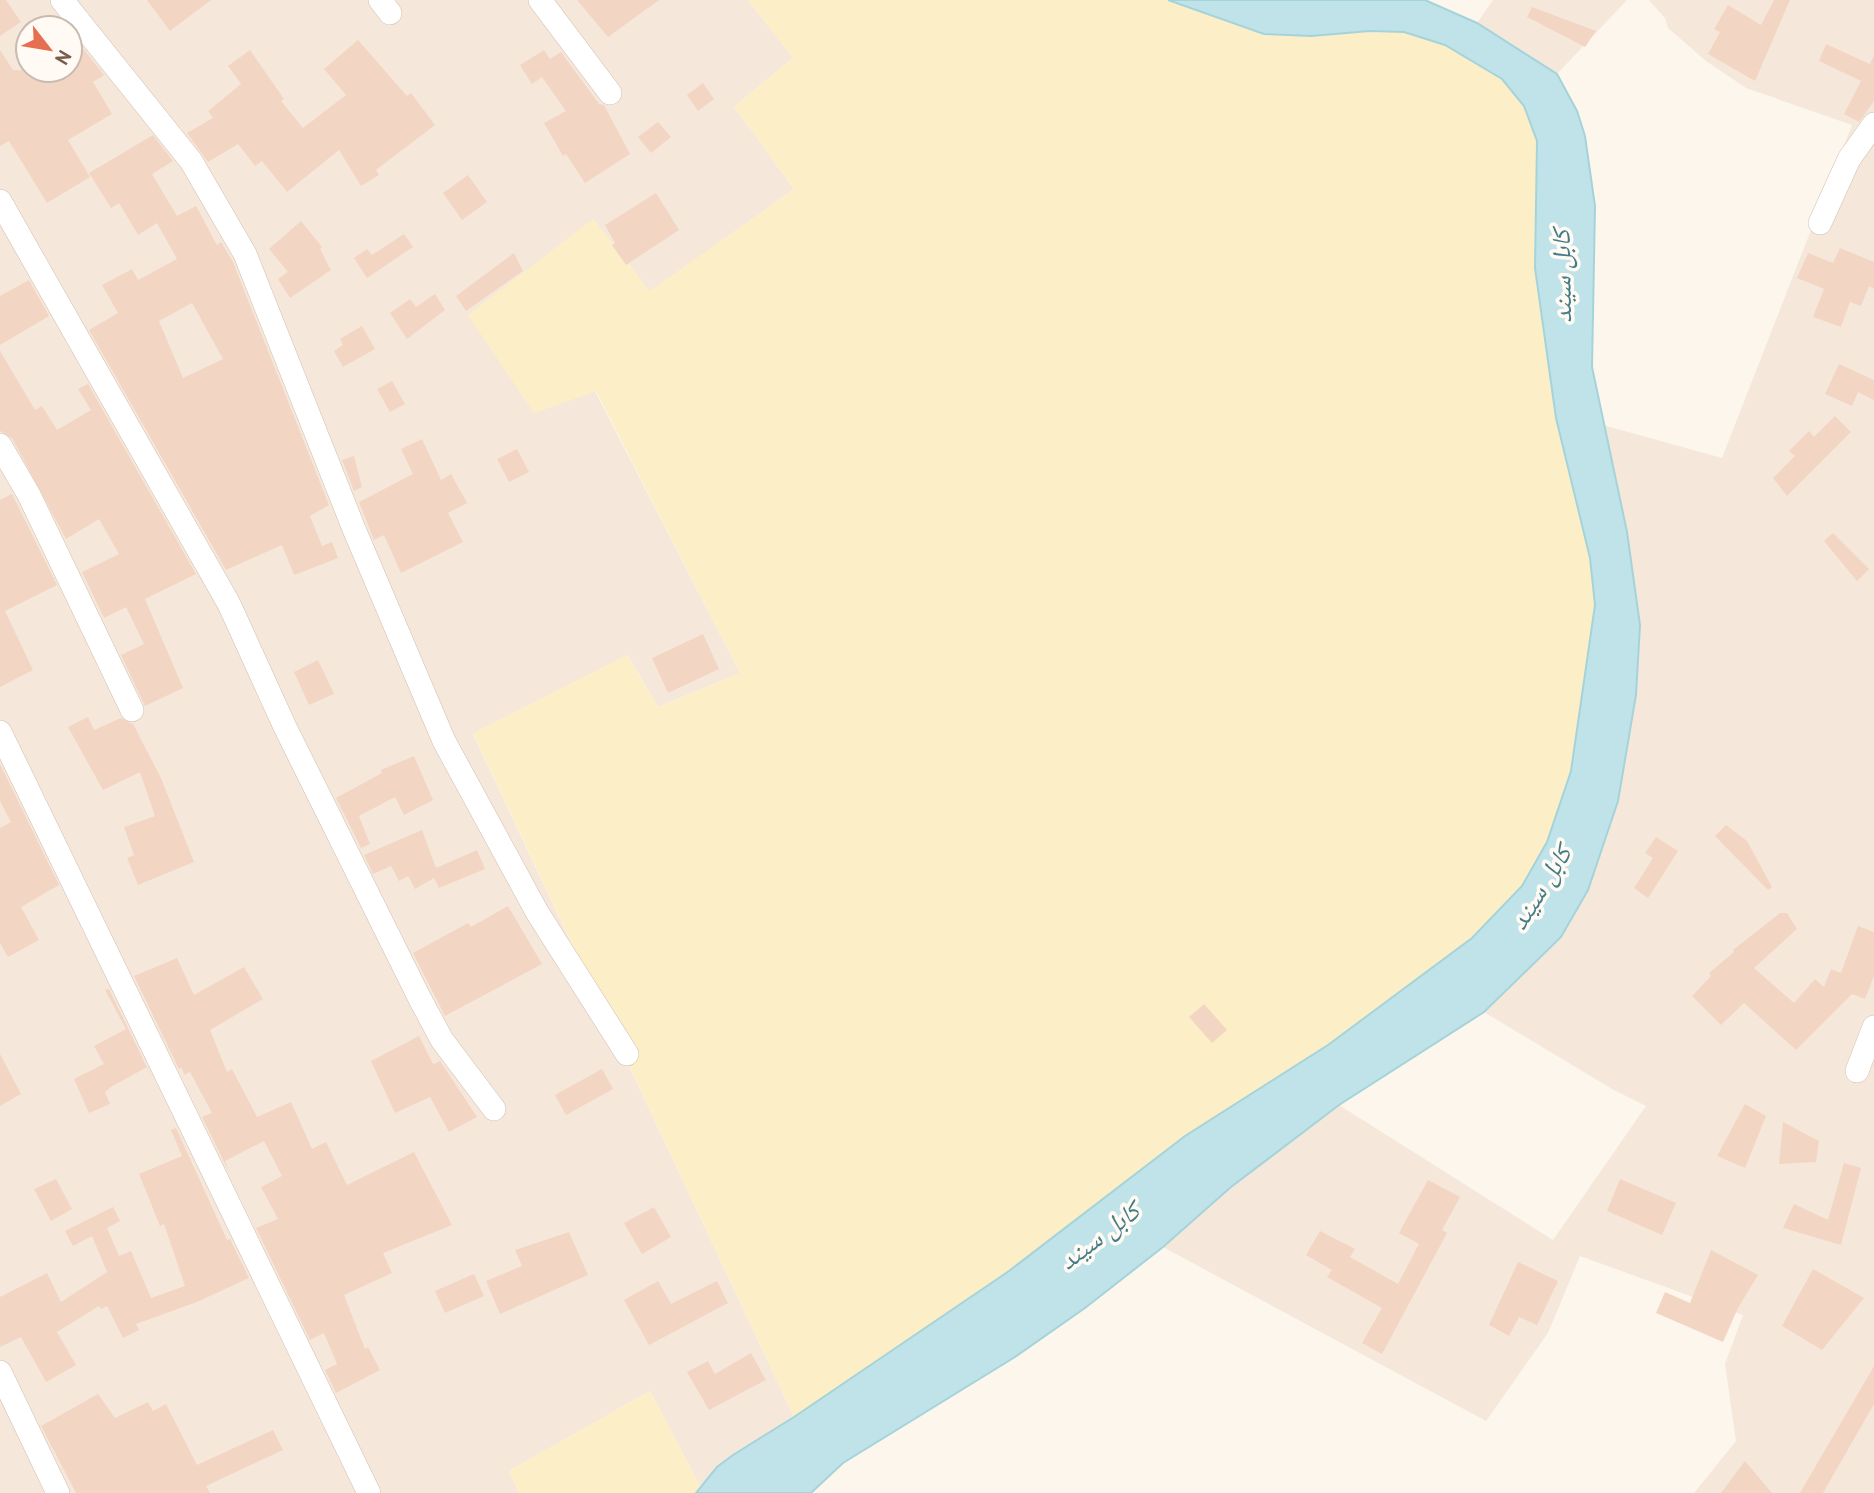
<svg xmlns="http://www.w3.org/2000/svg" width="1874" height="1493" font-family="'PT Sans','Noto Naskh Arabic',sans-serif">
<rect width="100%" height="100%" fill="#fdf6ec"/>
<g fill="#f5e8da" fill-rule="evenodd">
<path d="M0,0H748L793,58L734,107L794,189L650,292L593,219L595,391L740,673L658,707L628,656L473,734L794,1417L733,1455L700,1486L650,1391L509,1471L519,1493H0ZM28,28H70V70H28Z"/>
<polygon points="1493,0 1627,0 1557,74 1477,23"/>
<polygon points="1649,0 1874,0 1874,1493 1694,1493 1736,1441 1725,1364 1743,1315 1580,1256 1548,1333 1486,1421 1163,1247 1231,1187 1339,1105 1553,1240 1646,1106 1612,1089 1484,1012 1561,937 1588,890 1618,801 1636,695 1640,625 1627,532 1603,425 1722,458 1852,125 1746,88 1706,61 1668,28 1665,18"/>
</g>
<g fill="#fcefc7">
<polygon points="748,0 1168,0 1264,34 1404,32 1445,45 1502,79 1524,106 1537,140 1535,268 1556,418 1590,558 1595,605 1571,771 1547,842 1522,886 1472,938 1328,1045 1185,1136 1009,1271 794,1417 473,733 627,655 658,707 740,673 596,391 534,413 468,315 593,219 650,291 794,189 734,107 793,58"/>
<polygon points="650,1391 700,1486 696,1493 519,1493 509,1471"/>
</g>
<polygon fill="#bfe3e8" stroke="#a5d3da" stroke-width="2" points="1168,0 1425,0 1477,23 1557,74 1577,111 1585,136 1595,206 1592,367 1627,532 1640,625 1636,695 1618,801 1588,890 1561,937 1484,1012 1339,1105 1231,1187 1163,1247 1085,1308 1015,1357 843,1463 811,1493 696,1493 717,1467 733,1455 794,1417 1009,1271 1185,1136 1328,1045 1472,938 1522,886 1547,842 1571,771 1595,605 1590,558 1556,418 1535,268 1537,141 1524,106 1502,79 1445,45 1404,32 1370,31 1311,36 1264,34"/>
<g fill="#f3d5c3" fill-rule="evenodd">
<polygon points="0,0 6,0 21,22 0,36"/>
<polygon points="147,0 211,0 170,31"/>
<polygon points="577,0 659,0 608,37"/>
<polygon points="1774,0 1790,0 1755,81 1708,54 1720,32 1714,29 1728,5 1761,25"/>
<polygon points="1532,7 1596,31 1585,47 1527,17"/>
<polygon points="358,40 407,96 411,93 435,125 376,170 379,175 361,186 339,150 287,192 262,161 255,166 238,144 208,162 187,133 213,118 208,111 241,84 228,66 250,50 284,99 281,101 303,128 346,95 324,69"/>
<polygon points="1826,44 1870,64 1874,55 1874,101 1859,122 1844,114 1861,81 1819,61"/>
<polygon points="81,46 104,75 93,82 112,114 68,140 90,177 47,203 9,141 0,146 0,50 13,70 70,70 70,53"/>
<polygon points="544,50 550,59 561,52 599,104 604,105 630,154 585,183 566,154 563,156 544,123 566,111 542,77 532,84 520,65"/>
<polygon points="703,83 714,99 698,111 687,95"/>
<polygon points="658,122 671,137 651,153 638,137"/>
<path d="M153,135L173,161L152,174L177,216L196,206L217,245L221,242L233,262L329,505L310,516L322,546L332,542L338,558L294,575L282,545L226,570L89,330L118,313L102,285L132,269L138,280L177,259L157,223L138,235L119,203L111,208L89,173ZM192,303L223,359L183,378L159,321Z"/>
<polygon points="468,175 487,202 462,220 443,193"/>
<polygon points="656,193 679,230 626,265 612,245 615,243 605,225"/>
<polygon points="301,221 322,247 320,249 331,270 290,298 278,279 288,272 269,249"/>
<polygon points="404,234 413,247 367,278 354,258 367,249 372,255"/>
<polygon points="1840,248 1874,262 1874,289 1869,286 1861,306 1850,302 1841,327 1813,317 1824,289 1797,278 1808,253 1833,263"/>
<polygon points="514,253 523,271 466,311 456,296"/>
<polygon points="29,280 49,316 0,345 0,296"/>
<polygon points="435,294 445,310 407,339 390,313 410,299 416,307"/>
<polygon points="362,326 375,349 343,367 334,351 343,345 340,339"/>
<polygon points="0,351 35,410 42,406 57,430 91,410 78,389 88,384 196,574 145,599 183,688 145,706 121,655 144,644 126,607 104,618 82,572 119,554 99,519 66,539 12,438 0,431"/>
<polygon points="1839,364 1874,380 1874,400 1858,392 1852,406 1825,394"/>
<polygon points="392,381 405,404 390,412 377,389"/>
<polygon points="1835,416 1851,432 1787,496 1773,478 1795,456 1789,451 1809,431 1814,437"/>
<polygon points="422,439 441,480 451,474 467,503 448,513 463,542 401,573 384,535 374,540 359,502 413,474 401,449"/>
<polygon points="517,449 529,472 509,482 497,459"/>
<polygon points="354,456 362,487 354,491 342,460"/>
<polygon points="12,494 57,585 5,611 33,670 0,687 0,500"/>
<polygon points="1833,533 1869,569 1857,581 1824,541"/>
<polygon points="703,634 719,669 668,693 652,658"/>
<polygon points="318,660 334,694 309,705 294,672"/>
<polygon points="88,717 94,730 121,718 133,724 161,778 194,862 138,885 127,858 134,855 124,827 155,816 140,772 103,790 68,727"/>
<polygon points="414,756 433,800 404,815 395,797 359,816 370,844 361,848 336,798 382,773 381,770"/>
<polygon points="0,764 59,885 21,907 39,940 8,957 0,943 0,828 11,822 0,801"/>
<polygon points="1726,825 1747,841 1772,887 1768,890 1715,836"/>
<polygon points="422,830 436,868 477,850 485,869 439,888 434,878 415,889 408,876 399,881 391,866 373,874 364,855"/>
<polygon points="1656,837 1678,851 1648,898 1634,888 1653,858 1645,853"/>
<polygon points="508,906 542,964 445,1016 413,953 468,923 471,927"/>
<polygon points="1780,913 1787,913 1797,929 1754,968 1794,1003 1815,979 1824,987 1831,969 1841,973 1858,926 1874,932 1874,976 1865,999 1852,994 1796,1050 1744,1003 1721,1025 1692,996 1711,976 1709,973 1734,952 1733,950"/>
<polygon points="177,958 194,995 244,967 263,999 210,1030 227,1072 232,1069 257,1117 291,1102 312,1149 326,1142 347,1185 414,1152 452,1225 383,1253 392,1273 344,1295 365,1349 368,1347 380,1370 336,1393 325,1370 337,1364 324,1333 310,1340 256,1228 278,1219 261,1187 282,1176 264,1141 225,1161 229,1172 202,1117 212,1113 190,1072 184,1075 182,1068 179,1069 134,976"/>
<polygon points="109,989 153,1080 147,1067 111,1087 105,1092 110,1104 89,1113 74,1079 104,1064 94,1046 126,1029 105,990"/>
<polygon points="1204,1004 1227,1030 1212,1043 1189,1017"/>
<polygon points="419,1036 433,1064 440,1061 477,1117 449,1132 430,1097 395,1113 371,1061"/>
<polygon points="0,1054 21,1094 0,1106"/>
<polygon points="602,1069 613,1089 566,1115 555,1095"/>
<polygon points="1745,1104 1766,1116 1745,1168 1717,1156"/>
<polygon points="1783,1122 1819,1141 1816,1162 1779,1164"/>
<polygon points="176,1128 227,1240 230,1239 249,1278 197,1302 136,1324 139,1330 123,1338 107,1306 101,1309 99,1306 57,1332 76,1365 46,1382 21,1337 0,1347 0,1297 47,1273 61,1302 107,1272 92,1236 73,1246 65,1231 113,1207 120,1221 107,1228 119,1256 131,1251 151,1298 185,1286 164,1224 160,1226 139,1174 182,1156 171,1130"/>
<polygon points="1844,1163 1861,1168 1841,1245 1783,1228 1794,1204 1828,1220"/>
<polygon points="56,1179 72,1209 51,1221 34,1189"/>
<polygon points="1620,1179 1676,1203 1662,1235 1607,1211"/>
<polygon points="1428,1180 1460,1197 1442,1230 1447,1233 1382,1354 1362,1343 1382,1308 1327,1277 1332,1270 1306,1255 1320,1231 1355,1249 1350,1257 1398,1284 1419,1244 1399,1233"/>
<polygon points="654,1207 671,1237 642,1254 624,1223"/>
<polygon points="569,1232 588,1275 500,1314 486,1281 522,1266 515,1250"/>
<polygon points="1711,1250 1758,1275 1738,1308 1723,1342 1656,1313 1665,1292 1690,1303"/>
<polygon points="1518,1262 1558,1281 1537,1325 1519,1317 1509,1336 1489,1325"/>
<polygon points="1813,1269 1864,1298 1822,1350 1782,1326"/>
<polygon points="474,1274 484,1296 445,1313 435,1291"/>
<polygon points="658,1281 671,1304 717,1281 728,1303 649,1345 624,1300"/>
<polygon points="751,1353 766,1380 709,1410 687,1372 708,1361 715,1374"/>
<polygon points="1874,1366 1874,1404 1823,1493 1800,1493"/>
<polygon points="98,1394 115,1418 148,1402 153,1411 166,1404 197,1465 273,1430 283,1450 206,1486 210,1493 76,1493 41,1426"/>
<polygon points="1745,1461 1772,1493 1721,1493"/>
</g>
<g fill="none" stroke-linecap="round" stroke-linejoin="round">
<g stroke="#d1beb0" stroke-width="24">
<g id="minor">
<polyline points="62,0 191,161 245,254 354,529 444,741 537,912 627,1054"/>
<polyline points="380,0 390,13"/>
<polyline points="540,0 610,93"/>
<polyline points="0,201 229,604 285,727 420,999 442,1040 494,1109"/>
<polyline points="1820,223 1849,159 1874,124"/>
<polyline points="0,445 29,495 132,710"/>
<polyline points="0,732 369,1493"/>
<polyline points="1857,1071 1874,1027"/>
<polyline points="0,1372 58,1493"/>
</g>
</g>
<use href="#minor" stroke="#fff" stroke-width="23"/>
</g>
<g text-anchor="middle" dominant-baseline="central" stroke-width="7" stroke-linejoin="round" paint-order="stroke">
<g font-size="26" font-style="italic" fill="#437c86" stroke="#fffaf3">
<text transform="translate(1561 276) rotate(-91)">کابل سيند</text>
<text transform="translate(1540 887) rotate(-58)">کابل سيند</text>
<text transform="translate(1099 1235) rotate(-37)">کابل سيند</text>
</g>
</g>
<g transform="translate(49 49) rotate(121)"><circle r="33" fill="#fffaf3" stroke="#cabbb1" stroke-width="2"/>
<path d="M0-5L12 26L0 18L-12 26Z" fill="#e76f51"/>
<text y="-10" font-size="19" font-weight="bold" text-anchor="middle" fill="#7a5c4d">N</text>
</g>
</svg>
